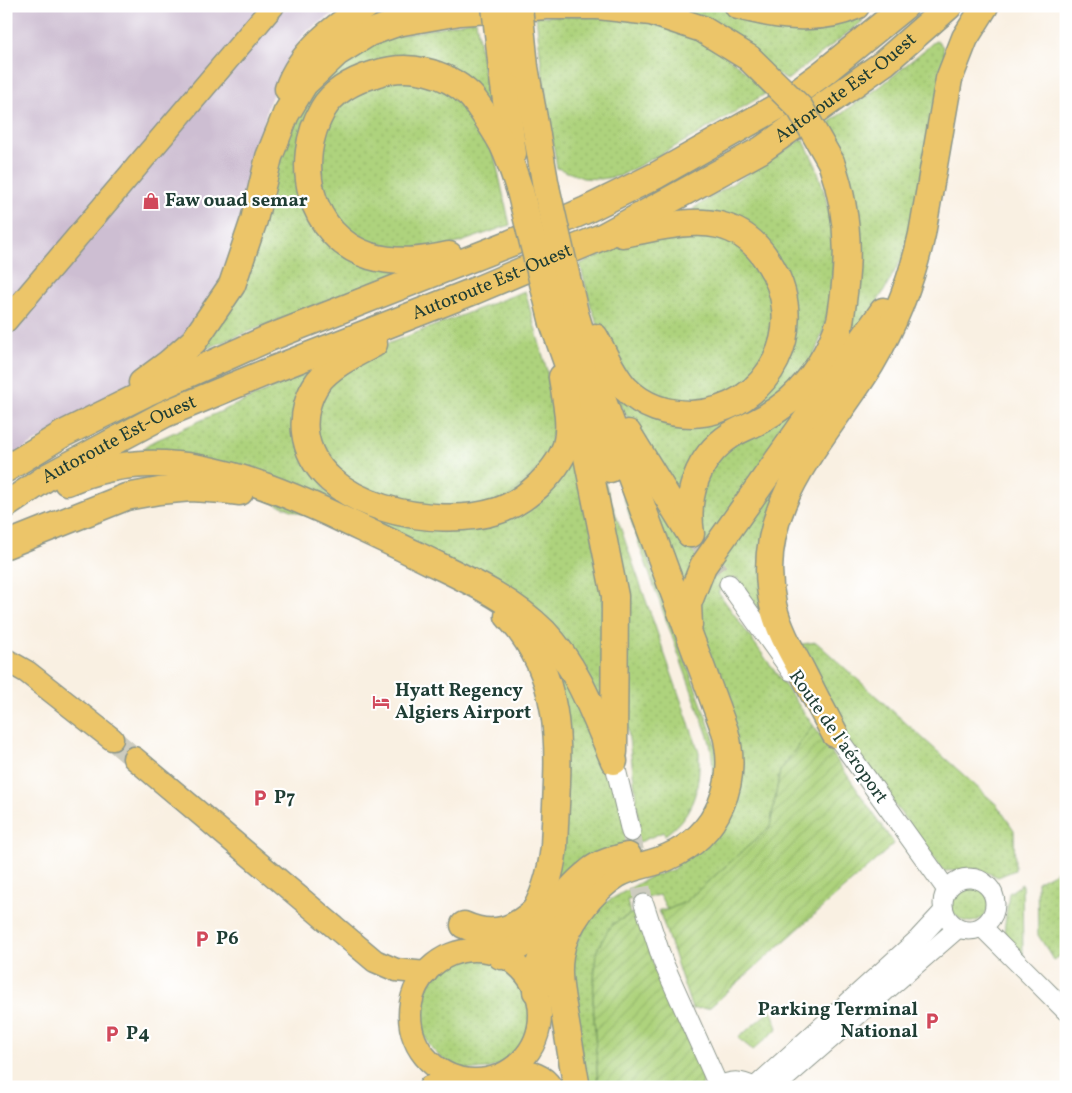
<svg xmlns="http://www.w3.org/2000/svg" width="1072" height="1093" font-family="Vollkorn,serif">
<defs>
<pattern id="grass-dots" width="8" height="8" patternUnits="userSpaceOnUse" patternTransform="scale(1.25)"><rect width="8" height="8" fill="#aed37d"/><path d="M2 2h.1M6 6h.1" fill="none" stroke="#95b66d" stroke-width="1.8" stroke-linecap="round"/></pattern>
<pattern id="garden-furrows" width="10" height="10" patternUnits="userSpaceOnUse" patternTransform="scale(1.25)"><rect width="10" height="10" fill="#aed37d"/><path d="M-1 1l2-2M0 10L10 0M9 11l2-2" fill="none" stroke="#95b66d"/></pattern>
</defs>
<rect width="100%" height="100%" fill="#fff"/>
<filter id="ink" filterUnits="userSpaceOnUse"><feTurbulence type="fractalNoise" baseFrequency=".02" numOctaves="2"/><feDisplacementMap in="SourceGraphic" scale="10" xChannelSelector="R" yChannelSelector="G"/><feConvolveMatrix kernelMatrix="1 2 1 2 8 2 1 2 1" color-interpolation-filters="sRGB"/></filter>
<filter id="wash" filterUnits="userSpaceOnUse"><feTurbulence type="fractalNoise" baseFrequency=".0096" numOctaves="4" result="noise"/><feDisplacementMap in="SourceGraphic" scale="20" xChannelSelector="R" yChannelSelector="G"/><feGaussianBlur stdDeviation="1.12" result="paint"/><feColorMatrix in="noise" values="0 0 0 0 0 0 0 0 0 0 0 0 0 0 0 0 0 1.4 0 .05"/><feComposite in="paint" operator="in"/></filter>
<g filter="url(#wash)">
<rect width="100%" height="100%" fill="#f9f0e2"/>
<polygon fill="#cdbed2" points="6,6 345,6 305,33 285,65 267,108 252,191 213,302 155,368 6,460"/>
<g fill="url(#grass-dots)" stroke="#668858">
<polygon points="665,6 717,6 738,13 855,17 863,21 787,80"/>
<polygon points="627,15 706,40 770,91 689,139 620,176 601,179 583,178 557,168 542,71 536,16"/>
<polygon points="476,20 489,110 456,75 329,90 313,220 411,267 185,357 267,191 308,91 377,40"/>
<polygon points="935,41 938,41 943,47 945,57 914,215 902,258 884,291 837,366 850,265 822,127 881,86"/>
<polygon points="380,77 451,86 490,136 510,225 426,254 393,254 336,226 314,174 327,117 340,101"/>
<polygon points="803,139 816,166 825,194 831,224 834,255 831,297 823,332 805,378 721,436 683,510 615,397 659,418 754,402 793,287 694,215 694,208"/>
<polygon points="667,231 732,236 769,273 776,341 740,392 683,407 637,390 604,339 591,307 580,264 642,238"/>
<polygon points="525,291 547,371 555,423 547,459 524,487 497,504 434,513 329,475 309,418 319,393 369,351"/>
<path d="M560,293L577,351L613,451L645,549L713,736C727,788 711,839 658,858C641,864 622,865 607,874C588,884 583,897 570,912C563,921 554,928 547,937C541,945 535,954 530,962L520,954C536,940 553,925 567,908C576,897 583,886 594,877C612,864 634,860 654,853C706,836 721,788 709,739L641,550L609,453L568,351L553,296Z"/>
<polygon points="316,369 300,397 324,489 335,499 356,509 479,527 571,435 604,588 604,712 515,597 143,452 144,449 148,444"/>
<polygon points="843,387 789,477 768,622 737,578 718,592 813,725 780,771 770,827 685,902 667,910 660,895 627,900 630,914 613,924 596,952 593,997 598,1087 589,1087 583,1067 578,1031 573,972 574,948 589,920 603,904 648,878 674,869 729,782 692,646 701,587"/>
<polygon points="804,398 679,609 636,464 684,541 698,498 719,454"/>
<path d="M603,478L699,752C700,787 695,813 665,835L663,832L642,841L619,847L556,902L552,653L640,830L626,714Z"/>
<polygon points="816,642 997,805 1014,830 1015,870 998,877 978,869 944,871 837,728 797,645"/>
<polygon points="1063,868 1066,870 1066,952 1054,960 1038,935 1037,882"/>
<polygon points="1022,884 1023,958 1004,931 1009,893"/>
<circle cx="970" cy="903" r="19"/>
<circle cx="476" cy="1014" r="56"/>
<polygon points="771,1010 778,1028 753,1050 738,1038"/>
</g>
<g fill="url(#garden-furrows)" stroke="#668858">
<polygon points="813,725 894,844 709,1008 692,1009 659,910 667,910 685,902 770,827 780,771"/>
<polygon points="638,910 655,970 704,1074 702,1087 598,1087 593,998 596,952 608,930 613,924"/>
</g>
</g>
<g filter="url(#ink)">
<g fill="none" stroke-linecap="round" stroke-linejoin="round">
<g stroke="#cdccbf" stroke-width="19" stroke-dasharray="19 9" stroke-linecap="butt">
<polyline points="691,534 729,584"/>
<polyline points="631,832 644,904"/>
</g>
<polyline stroke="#cdccbf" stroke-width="22" stroke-dasharray="22 11" stroke-linecap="butt" points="112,739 134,758"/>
<g stroke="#8c968b" stroke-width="21">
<g id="minor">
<polyline points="729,584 791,671"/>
<polyline points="828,724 947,890"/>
<polyline points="614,761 631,832"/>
<circle cx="969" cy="904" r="26"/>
<polyline points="644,904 663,962 719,1087"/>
<polyline points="982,927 1066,1011"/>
<path d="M719,1087C730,1080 741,1080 753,1087"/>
<polyline points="755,1087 918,939 944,911"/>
<polyline points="775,1087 958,928"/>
</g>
</g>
<g stroke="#8c968b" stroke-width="25">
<g id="major">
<polyline points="6,321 273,6"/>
<polyline points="6,660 27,672 112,739"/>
<polyline points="134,758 375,961 396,970 426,973"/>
<circle cx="475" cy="1015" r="65"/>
<path d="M512,1069C527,1072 543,1073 551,1087"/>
<polyline points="430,1087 458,1078"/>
</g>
</g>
<g stroke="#8c968b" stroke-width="29">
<g id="highway">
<path d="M738,6C776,16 818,23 856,6"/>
<polyline points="525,67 546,187"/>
<polyline points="502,70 513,154"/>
<path d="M288,89C301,51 334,28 366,6"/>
<path d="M831,162C853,224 849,274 837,339"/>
<path d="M449,255C422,261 397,264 370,256C308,236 293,161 323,109C334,90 355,80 375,74C408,63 444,71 470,95C477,102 498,135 503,145C510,160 515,176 520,191"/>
<path d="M575,313L596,382L725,731C739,782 719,835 668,857C652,865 634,865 618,874C592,890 565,925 560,955C557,975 561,993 564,1012C568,1036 572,1059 576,1083"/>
<polyline points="553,323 571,374 610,469"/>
<path d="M595,337C605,355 612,374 626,389C643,406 667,414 691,414C771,411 812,325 767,260C756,243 740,230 719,225C690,218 652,229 622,234"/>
<path d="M374,344C355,354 331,365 318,382C308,396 303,415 305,432C314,509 438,530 497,511C513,506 527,496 539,485C550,474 564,457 567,441C571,421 565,397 562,377"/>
<polyline points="142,383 169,363 194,341 232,285 254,220 269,157 286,114 304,84 337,53 369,33 397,23 460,12 547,6 598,6 651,12 702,29 749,58"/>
<polyline points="582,432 615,596 614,752"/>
<polyline points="628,433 690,534"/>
<polyline points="6,469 63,434 146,393 269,338 511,243 586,210 657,175 775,108 823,73 905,6"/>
<path d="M67,482C156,442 246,475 329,513C358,527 387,540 415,554C460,577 507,595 544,632C578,667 595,717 614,761"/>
<path id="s1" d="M6,505L49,476L165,414L267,372L474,291L604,236L761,150L884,63L949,6"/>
<path d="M691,534C685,496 697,457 731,435C739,430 747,427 755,423C767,417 779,409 790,400C814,378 830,351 840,321"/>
<polyline points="6,545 126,497 159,491 191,488 224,490 240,492"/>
<path d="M508,616C571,684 557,763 554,847C551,874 544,898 529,921"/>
<polyline points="689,625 688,604 703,566 883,311"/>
<path d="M835,734C823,712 811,689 800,667C789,647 778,627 773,605C751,506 824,441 871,364C895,323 912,280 922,234L949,79L965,38L985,6"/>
<path d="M464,925C493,938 514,930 537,909"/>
<path d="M501,956C514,950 529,941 539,930C555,910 568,888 589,872C599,863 615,859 628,856"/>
<path d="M536,991C536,962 543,947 563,926"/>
</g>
</g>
<use href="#minor" stroke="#fff" stroke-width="19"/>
<use href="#major" stroke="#ecc569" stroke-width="22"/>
<use href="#highway" stroke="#ecc569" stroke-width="26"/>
<g stroke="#8c968b" stroke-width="29" stroke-linecap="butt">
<g id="highway-bridge">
<polyline points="495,6 502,70"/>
<polyline points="519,6 525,67"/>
<polyline points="749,58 800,108 831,162"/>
<polyline points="546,187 575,313"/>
<polyline points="520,191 553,323"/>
</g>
</g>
<use href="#highway-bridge" stroke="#ecc569" stroke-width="26"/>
</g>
</g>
<defs>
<g id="shop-bare" transform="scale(1.35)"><path d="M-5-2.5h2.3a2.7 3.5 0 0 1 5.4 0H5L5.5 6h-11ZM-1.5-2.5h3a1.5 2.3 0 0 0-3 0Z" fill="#d1495b" stroke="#fff" stroke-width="2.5" paint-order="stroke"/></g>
<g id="hotel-bare" transform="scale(1.35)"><path d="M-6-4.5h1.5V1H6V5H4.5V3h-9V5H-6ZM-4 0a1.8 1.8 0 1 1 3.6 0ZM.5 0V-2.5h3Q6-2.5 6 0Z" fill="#d1495b" stroke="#fff" stroke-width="2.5" paint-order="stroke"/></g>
<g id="parking-bare" transform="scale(1.35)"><path d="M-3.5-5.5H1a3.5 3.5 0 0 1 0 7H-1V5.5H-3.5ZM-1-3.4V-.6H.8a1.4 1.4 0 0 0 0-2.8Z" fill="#d1495b" stroke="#fff" stroke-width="2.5" paint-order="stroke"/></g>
</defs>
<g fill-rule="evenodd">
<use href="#shop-bare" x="151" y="201"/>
<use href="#hotel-bare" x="381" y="702"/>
<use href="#parking-bare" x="260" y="798"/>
<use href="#parking-bare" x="202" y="939"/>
<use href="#parking-bare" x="932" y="1021"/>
<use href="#parking-bare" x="112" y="1034"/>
</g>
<g text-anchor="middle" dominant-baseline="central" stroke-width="4.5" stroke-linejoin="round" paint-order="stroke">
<g font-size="19" fill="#1f3d34" stroke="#fff">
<text stroke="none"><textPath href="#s1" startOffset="941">Autoroute Est-Ouest</textPath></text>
<text stroke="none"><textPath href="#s1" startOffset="536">Autoroute Est-Ouest</textPath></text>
<text stroke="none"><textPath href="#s1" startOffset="131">Autoroute Est-Ouest</textPath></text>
<text transform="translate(838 737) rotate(55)">Route de l'aéroport</text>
</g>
<g font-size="19" font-weight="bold" fill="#1f3d34" stroke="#fff" text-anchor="start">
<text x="165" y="201">Faw ouad semar</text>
<text x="395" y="691">Hyatt Regency<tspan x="395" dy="22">Algiers Airport</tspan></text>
<text x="274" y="798">P7</text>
<text x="216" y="939">P6</text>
<text x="918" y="1010" text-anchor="end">Parking Terminal<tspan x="918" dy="22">National</tspan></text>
<text x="126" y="1034">P4</text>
</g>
</g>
<rect width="1072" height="1093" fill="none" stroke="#fff" stroke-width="25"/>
</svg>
